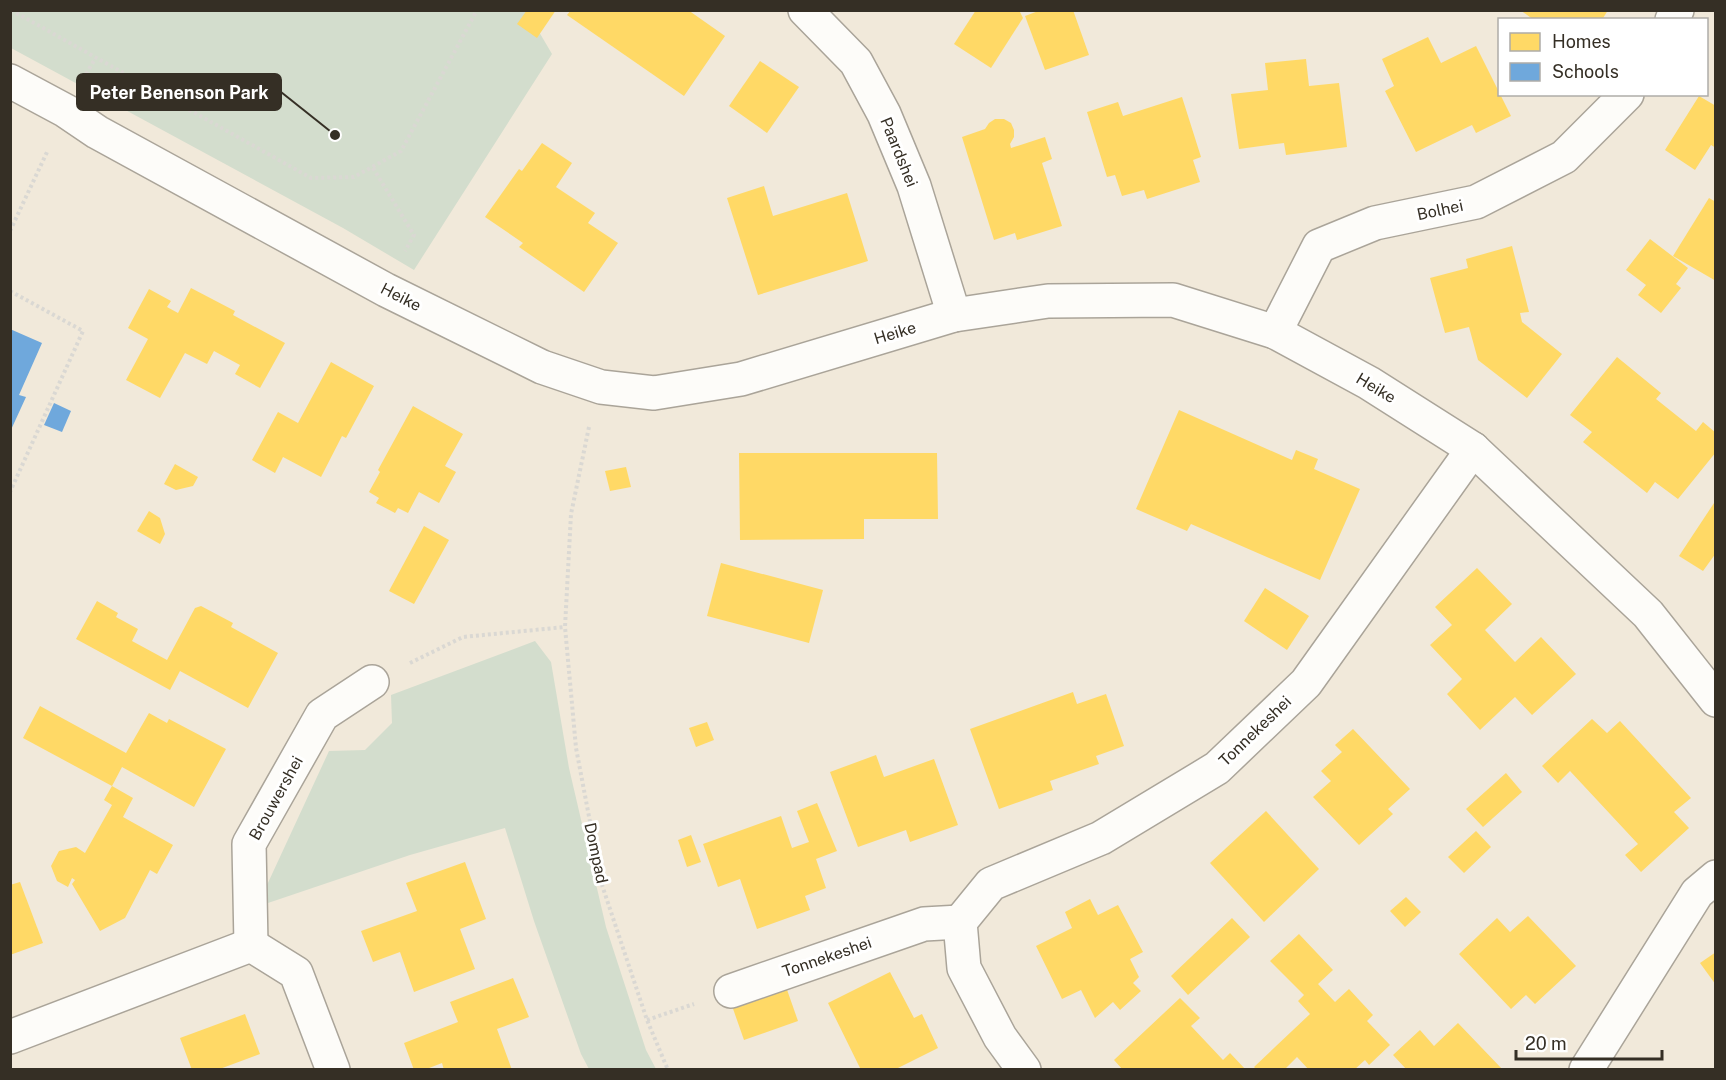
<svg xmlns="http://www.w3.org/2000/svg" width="1726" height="1080" font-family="'Public Sans',sans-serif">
<rect width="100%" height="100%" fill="#f1e9da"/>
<g fill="#d3ddcd">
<polygon points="10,11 544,11 535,25 552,54 414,270 343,228 11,48"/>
<polygon points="535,641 551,662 569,768 606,927 646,1050 656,1069 589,1069 581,1054 534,921 505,828 410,855 268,903 267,885 329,751 365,750 392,723 391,695"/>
</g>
<g fill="#ffd966">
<polygon points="527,10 556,10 537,38 517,24"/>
<polygon points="571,10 688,10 725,36 684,96 567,15"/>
<polygon points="976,10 1019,10 1023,18 991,68 954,44"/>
<polygon points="1041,10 1073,10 1089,55 1045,70 1025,16"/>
<polygon points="1520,10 1608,10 1602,20 1534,20"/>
<polygon points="1428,37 1441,63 1476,46 1511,116 1476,133 1472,125 1416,152 1385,91 1394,86 1382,59"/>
<polygon points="1306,59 1309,86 1339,83 1347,147 1286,155 1284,143 1239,149 1231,94 1268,90 1265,63"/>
<polygon points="760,61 799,87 767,133 729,106"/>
<polygon points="1699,96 1716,106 1716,148 1711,145 1695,170 1665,150"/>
<polygon points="1182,97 1201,157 1193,160 1200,182 1147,199 1144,190 1122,196 1115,175 1107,177 1087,112 1118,102 1123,116"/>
<polygon points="995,119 1004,119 1011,123 1014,130 1014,137 1010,144 1011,148 1045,137 1052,159 1042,163 1062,226 1017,240 1015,233 994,240 962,137 985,129 989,123"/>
<polygon points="542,143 572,163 556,187 595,213 588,223 618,243 584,292 519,247 523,243 485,217 519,169 522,171"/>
<polygon points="764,186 773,216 847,193 868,261 758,295 727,198"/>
<polygon points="1709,198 1716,202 1716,281 1673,256"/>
<polygon points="1650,239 1688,268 1676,284 1681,288 1661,313 1638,295 1646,285 1626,270"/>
<polygon points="1512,246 1529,312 1520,313 1522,322 1562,354 1527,398 1478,360 1469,327 1445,333 1430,278 1468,268 1466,259"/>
<polygon points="191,288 235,311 233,315 285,343 260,388 235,374 240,365 214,351 207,364 185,353 160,398 126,380 148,339 128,328 149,289 171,301 167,307 178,313"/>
<polygon points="1617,357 1661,393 1656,399 1696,431 1703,422 1716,433 1716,452 1678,499 1655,482 1647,493 1583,442 1592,432 1570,415"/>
<polygon points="331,362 374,386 346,438 342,436 321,477 283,457 275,473 252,460 278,412 298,423"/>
<polygon points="413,406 463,434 445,466 456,472 439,503 419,492 408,513 398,508 395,513 376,503 379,498 369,492 380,472 378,470"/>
<polygon points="1179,410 1292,460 1296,450 1318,459 1314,469 1360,489 1320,580 1191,524 1187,531 1136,509"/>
<polygon points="739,453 937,453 938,519 864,519 864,539 740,540"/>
<polygon points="175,464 198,477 193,486 176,490 164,484"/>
<polygon points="626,467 631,487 610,491 605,471"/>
<polygon points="1716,500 1716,553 1703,571 1679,556"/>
<polygon points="149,511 160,518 165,534 160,544 137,531"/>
<polygon points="424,526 449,540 414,604 389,591"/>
<polygon points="721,563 823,590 809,643 707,616"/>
<polygon points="1477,568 1512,604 1485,630 1515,662 1541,637 1576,674 1532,715 1515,697 1480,730 1447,694 1462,679 1430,645 1452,625 1435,607"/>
<polygon points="1265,588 1309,616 1287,650 1244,621"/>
<polygon points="97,601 118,613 116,617 138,629 132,641 167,660 195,608 201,606 233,623 231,627 278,653 248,708 180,671 170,690 76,639"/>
<polygon points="1073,692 1077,704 1106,694 1124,746 1096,756 1099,764 1050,781 1053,790 999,809 970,729"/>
<polygon points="40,706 126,753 149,713 167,723 169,719 226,749 194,807 122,767 112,786 23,738"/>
<polygon points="1592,719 1607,733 1620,721 1691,798 1674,812 1689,828 1641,872 1625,855 1638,844 1570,771 1558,783 1542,766"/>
<polygon points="707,722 714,740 696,747 689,728"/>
<polygon points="1353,729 1410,789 1388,809 1393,814 1359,845 1313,797 1331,781 1321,771 1342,752 1335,745"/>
<polygon points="876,755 884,777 934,759 958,825 910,842 906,830 858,847 830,772"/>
<polygon points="1506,773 1522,792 1483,827 1466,809"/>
<polygon points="112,786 133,798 123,817 173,845 157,874 150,870 125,918 100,931 72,884 75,880 72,878 68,887 57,881 51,866 59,851 76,847 85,853 112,805 104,800"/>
<polygon points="817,803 837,851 816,859 826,888 805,896 810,910 757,929 740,879 718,887 703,844 781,816 792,848 809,842 797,811"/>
<polygon points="1266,811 1319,869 1264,922 1210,863"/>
<polygon points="1476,831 1491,847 1464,873 1448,857"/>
<polygon points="691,835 701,862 687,867 678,840"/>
<polygon points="465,862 486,919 460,929 475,969 414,992 400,952 373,962 361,931 417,911 406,883"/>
<polygon points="20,882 43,943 10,955 10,885"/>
<polygon points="1406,897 1421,912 1405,927 1390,911"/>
<polygon points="1090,899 1098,915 1118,905 1143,952 1130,959 1139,977 1133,983 1141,991 1120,1010 1113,1002 1095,1018 1081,990 1062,999 1036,946 1072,928 1065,912"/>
<polygon points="1528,916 1576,966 1535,1004 1526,995 1511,1009 1459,954 1497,918 1510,932"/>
<polygon points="1232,918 1250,937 1188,995 1171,976"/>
<polygon points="1299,934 1333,970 1318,984 1335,1002 1349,989 1373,1015 1367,1021 1390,1045 1369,1065 1365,1060 1354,1070 1309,1070 1297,1057 1284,1070 1257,1070 1254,1067 1310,1014 1298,1001 1304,995 1270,961"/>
<polygon points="1716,952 1716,985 1700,963"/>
<polygon points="890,972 914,1018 922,1014 938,1048 894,1070 861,1070 828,1003"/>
<polygon points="513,978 529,1017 497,1029 512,1070 444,1070 442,1063 424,1070 414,1070 404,1043 458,1022 450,1002"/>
<polygon points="785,984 798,1021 744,1040 731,1003"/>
<polygon points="1180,998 1200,1018 1191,1026 1223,1060 1230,1053 1246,1070 1123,1070 1114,1060"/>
<polygon points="245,1014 260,1054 217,1070 192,1070 180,1038"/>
<polygon points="1458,1023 1503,1070 1407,1070 1393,1055 1420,1030 1434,1046"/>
</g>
<g fill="#6fa8dc">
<polygon points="10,329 42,343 19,395 26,397 10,432"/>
<polygon points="54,403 71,411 62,432 44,425"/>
</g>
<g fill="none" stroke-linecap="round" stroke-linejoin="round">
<g stroke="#aaa499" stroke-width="36">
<g id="minor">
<polyline points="805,10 856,62 884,114 914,186 954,315"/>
<polyline points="1672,20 1677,10"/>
<polyline points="10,81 66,111 97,132 386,290 542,367 601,387 654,393 741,379 954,315 1048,301 1173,300 1275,332 1369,383 1473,449 1648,614 1716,700"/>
<polyline points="1275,332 1319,246 1375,223 1476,202 1564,157 1627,94"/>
<polyline points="251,945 249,844 322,715 372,682"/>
<polyline points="251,945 296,973 333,1070"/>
<polyline points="731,991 924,924 960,922"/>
<polyline points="10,1037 251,945"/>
<polyline points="1024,1070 1000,1037 964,968 960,922 991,884 1101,838 1217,768 1306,683 1473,449"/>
<polyline points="1586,1070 1697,893 1716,877"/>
</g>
</g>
<g stroke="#dad8d3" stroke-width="4" stroke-dasharray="3 3" stroke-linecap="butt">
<polyline points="11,10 311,178 354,177 401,151 477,10"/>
<polyline points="86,74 95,59"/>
<polyline points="373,168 414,235 405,251"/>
<polyline points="10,231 48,150"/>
<polyline points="10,291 83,331 10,492"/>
<polyline points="589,427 571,514 565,627 576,748 602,885 647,1020 668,1070"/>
<polyline points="410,663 463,637 565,627"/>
<polyline points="647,1020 694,1004"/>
</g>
<use href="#minor" stroke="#fdfcf9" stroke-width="33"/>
</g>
<g text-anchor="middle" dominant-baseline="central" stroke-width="6" stroke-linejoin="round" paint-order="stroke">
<g font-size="16" fill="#352f25" stroke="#fff">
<text transform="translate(899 152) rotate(68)">Paardshei</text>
<text transform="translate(1440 210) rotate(-12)">Bolhei</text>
<text transform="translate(401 297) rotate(27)">Heike</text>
<text transform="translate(895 333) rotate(-17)">Heike</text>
<text transform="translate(1376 388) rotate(31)">Heike</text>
<text transform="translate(1255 731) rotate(-44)">Tonnekeshei</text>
<text transform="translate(276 798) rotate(-61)">Brouwershei</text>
<text transform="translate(596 853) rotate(78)">Dompad</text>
<text transform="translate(827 957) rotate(-19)">Tonnekeshei</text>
</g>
</g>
<path fill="none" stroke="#352f25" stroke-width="2" d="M335 135L281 92"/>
<circle fill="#352f25" stroke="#fff" stroke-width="2" cx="335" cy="135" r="6"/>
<rect fill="#352f25" stroke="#352f25" stroke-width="2" x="77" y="74" width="204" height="36" rx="6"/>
<g font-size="18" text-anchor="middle" font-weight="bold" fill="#fff">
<text x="179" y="99">Peter Benenson Park</text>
</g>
<rect width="1726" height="1080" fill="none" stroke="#352f25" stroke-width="24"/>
<rect x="1498" y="18" width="210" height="78" fill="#ffffff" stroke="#aeaca8" stroke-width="1.5"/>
<rect x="1510" y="33" width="30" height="18" fill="#ffd966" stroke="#aeaca8" stroke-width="1.5"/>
<text x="1552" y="48" font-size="18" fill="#352f25">Homes</text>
<rect x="1510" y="63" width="30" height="18" fill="#6fa8dc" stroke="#aeaca8" stroke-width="1.5"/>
<text x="1552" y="78" font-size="18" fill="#352f25">Schools</text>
<path d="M1516 1050v9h146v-9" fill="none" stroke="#352f25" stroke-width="3"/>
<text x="1525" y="1050" font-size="18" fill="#352f25" stroke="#ffffff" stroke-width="4.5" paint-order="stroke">20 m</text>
</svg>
